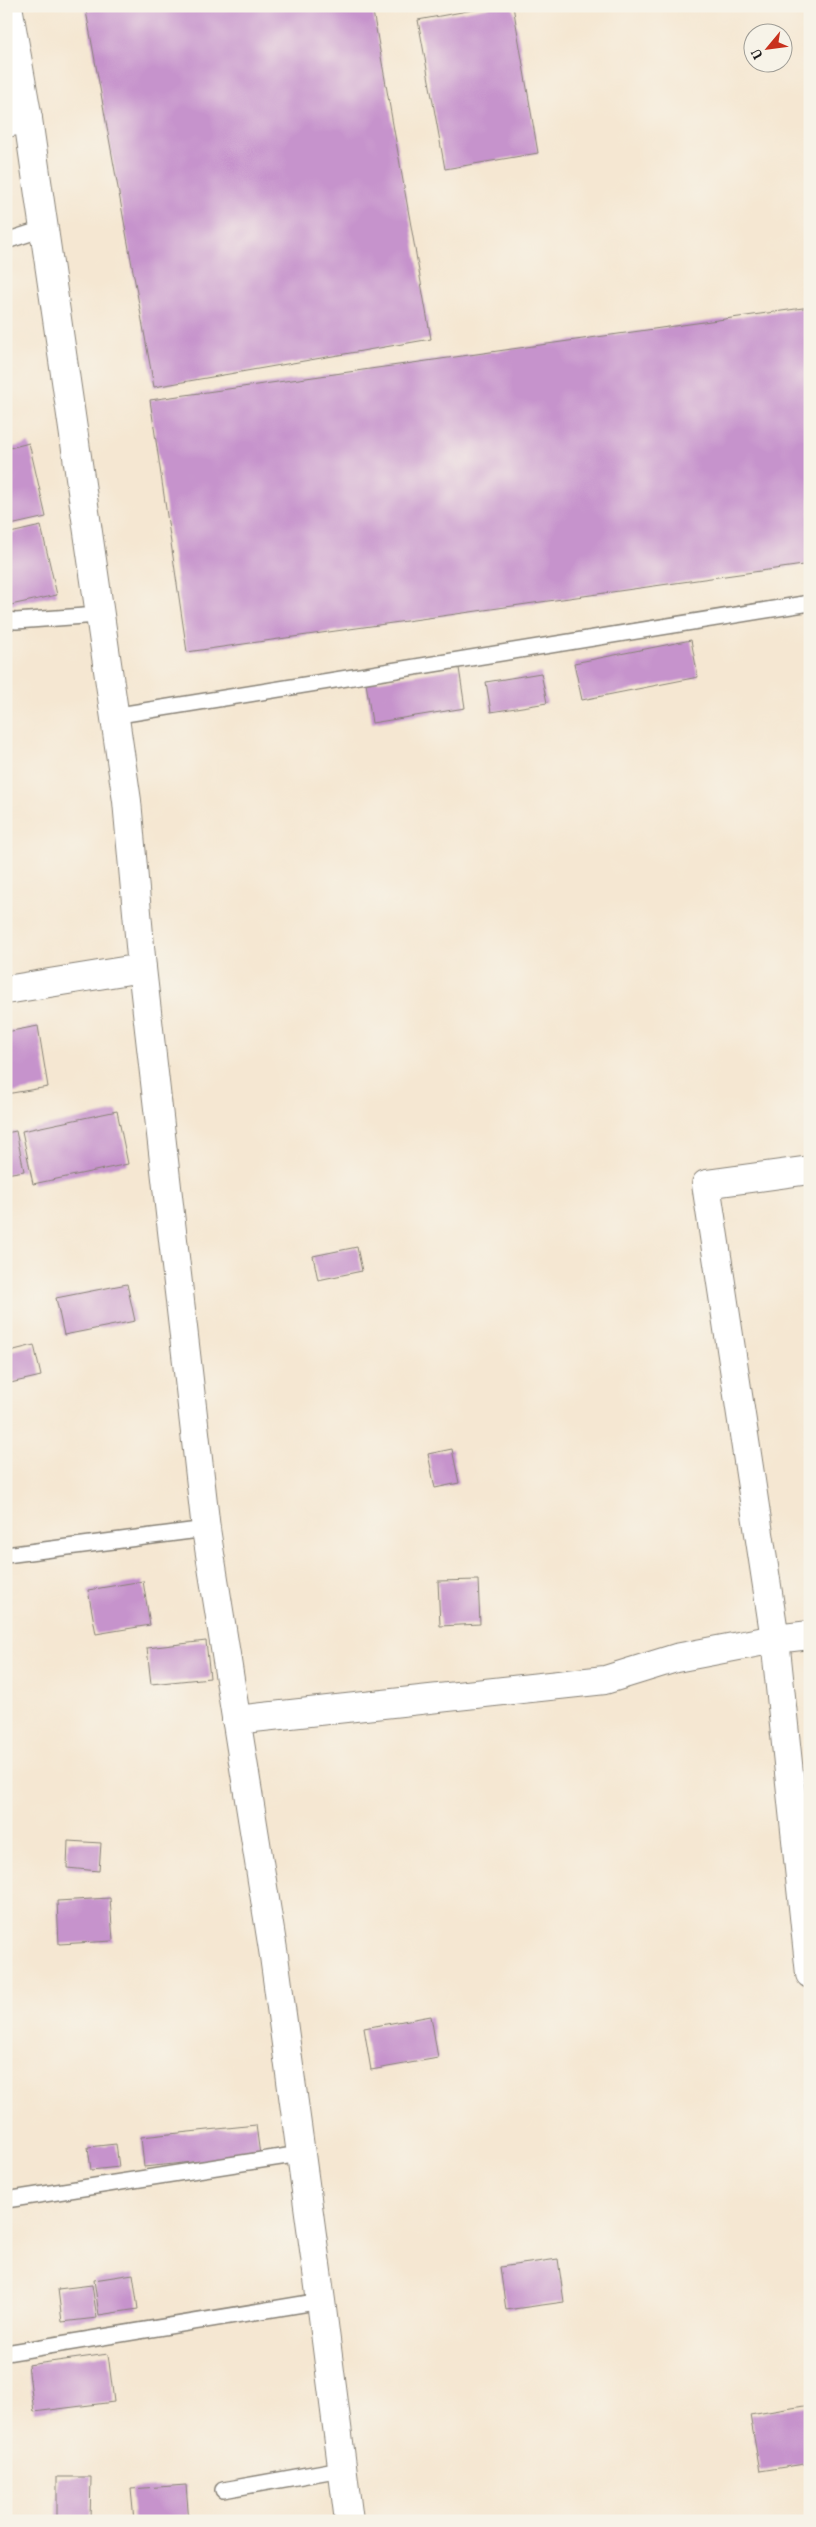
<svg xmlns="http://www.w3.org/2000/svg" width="816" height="2527" font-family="Vollkorn,serif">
<rect width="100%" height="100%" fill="#f7f3e8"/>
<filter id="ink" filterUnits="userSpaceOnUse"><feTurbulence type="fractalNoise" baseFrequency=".02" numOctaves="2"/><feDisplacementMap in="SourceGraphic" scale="10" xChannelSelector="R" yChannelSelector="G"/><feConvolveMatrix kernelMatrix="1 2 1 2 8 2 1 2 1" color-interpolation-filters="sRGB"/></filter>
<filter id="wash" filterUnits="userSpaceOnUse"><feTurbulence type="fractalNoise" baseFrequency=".0096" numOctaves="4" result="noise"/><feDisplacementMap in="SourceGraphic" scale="20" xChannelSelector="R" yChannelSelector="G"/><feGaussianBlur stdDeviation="1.12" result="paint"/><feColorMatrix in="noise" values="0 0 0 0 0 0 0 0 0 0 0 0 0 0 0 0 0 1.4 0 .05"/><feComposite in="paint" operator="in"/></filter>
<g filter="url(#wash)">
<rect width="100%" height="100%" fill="#f5e7d2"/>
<g id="blocks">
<g fill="#c693cc">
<polygon points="112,6 372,6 431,339 154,387 86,11"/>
<polygon points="379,6 391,6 391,7 380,9"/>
<polygon points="495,6 513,6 538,153 445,169 418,20"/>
<polygon points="810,307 810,564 187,652 150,400"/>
<polygon points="29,443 46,517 6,526 6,449"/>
<polygon points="41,526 57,595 6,606 6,534"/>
<polygon points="691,640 698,677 582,700 574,663"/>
<polygon points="459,668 465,708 372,723 366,683"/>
<polygon points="541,673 547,703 491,712 486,682"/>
<polygon points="38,1026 48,1087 6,1094 6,1032"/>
<polygon points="117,1111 128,1164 33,1184 22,1131"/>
<polygon points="16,1131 24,1171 6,1174 6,1133"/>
<polygon points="357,1247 362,1271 318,1280 313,1256"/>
<polygon points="127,1284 135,1321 64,1335 56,1298"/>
<polygon points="34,1345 41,1376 6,1384 6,1352"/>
<polygon points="452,1449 459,1483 435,1488 428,1454"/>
<polygon points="478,1580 480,1624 440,1626 438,1581"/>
<polygon points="143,1581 150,1625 96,1634 88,1590"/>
<polygon points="206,1641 210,1678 151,1684 147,1648"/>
<polygon points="68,1841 101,1843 99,1871 67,1868"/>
<polygon points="110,1898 113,1941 59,1944 57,1901"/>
<polygon points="431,2016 438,2058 371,2070 364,2028"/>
<polygon points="256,2125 260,2155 144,2167 141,2137"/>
<polygon points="116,2144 119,2167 91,2170 88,2147"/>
<polygon points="558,2259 564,2302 506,2310 500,2267"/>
<polygon points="133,2274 138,2309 99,2315 94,2280"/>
<polygon points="92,2285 97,2318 62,2322 58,2289"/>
<polygon points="108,2354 114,2402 34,2412 28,2365"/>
<polygon points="810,2405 810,2463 760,2471 750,2415"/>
<polygon points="57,2477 91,2477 90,2521 57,2521"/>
<polygon points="186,2485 189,2521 134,2521 131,2489"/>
</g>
</g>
</g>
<g filter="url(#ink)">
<use href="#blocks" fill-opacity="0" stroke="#888277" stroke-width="1"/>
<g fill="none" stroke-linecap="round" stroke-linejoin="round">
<g stroke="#888277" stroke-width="18">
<g id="lane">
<polyline points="6,241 43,229"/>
<polyline points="6,620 16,621 98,615"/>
<polyline points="113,716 810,603"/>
<polyline points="6,1555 206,1529"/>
<polyline points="6,2200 300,2154"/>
<polyline points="6,2353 321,2301"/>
<polyline points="223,2490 341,2469"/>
</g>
</g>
<g stroke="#888277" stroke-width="30">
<g id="street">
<polyline points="6,123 28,119"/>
<polyline points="6,990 142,968"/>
<polyline points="810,1170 706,1184 775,1639 810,1974"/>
<polyline points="236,1720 605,1680 676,1658 775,1639 810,1635"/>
</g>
</g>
<g stroke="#888277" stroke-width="30">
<polyline id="secondary" points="8,6 28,119 127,801 142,968 206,1529 274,1956 321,2301 349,2521"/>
</g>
<use href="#lane" stroke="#fff" stroke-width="15"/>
<use href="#street" stroke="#fff" stroke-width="28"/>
<use href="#secondary" stroke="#fff" stroke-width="28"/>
</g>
</g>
<rect width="816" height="2527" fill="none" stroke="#f7f3e8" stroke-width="25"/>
<g transform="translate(768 48) rotate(241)"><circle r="24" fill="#f7f3e8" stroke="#9f9d96"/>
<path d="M0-4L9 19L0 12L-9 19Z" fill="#c8321e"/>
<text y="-8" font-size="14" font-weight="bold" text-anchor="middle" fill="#1c1c1c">U</text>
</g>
</svg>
